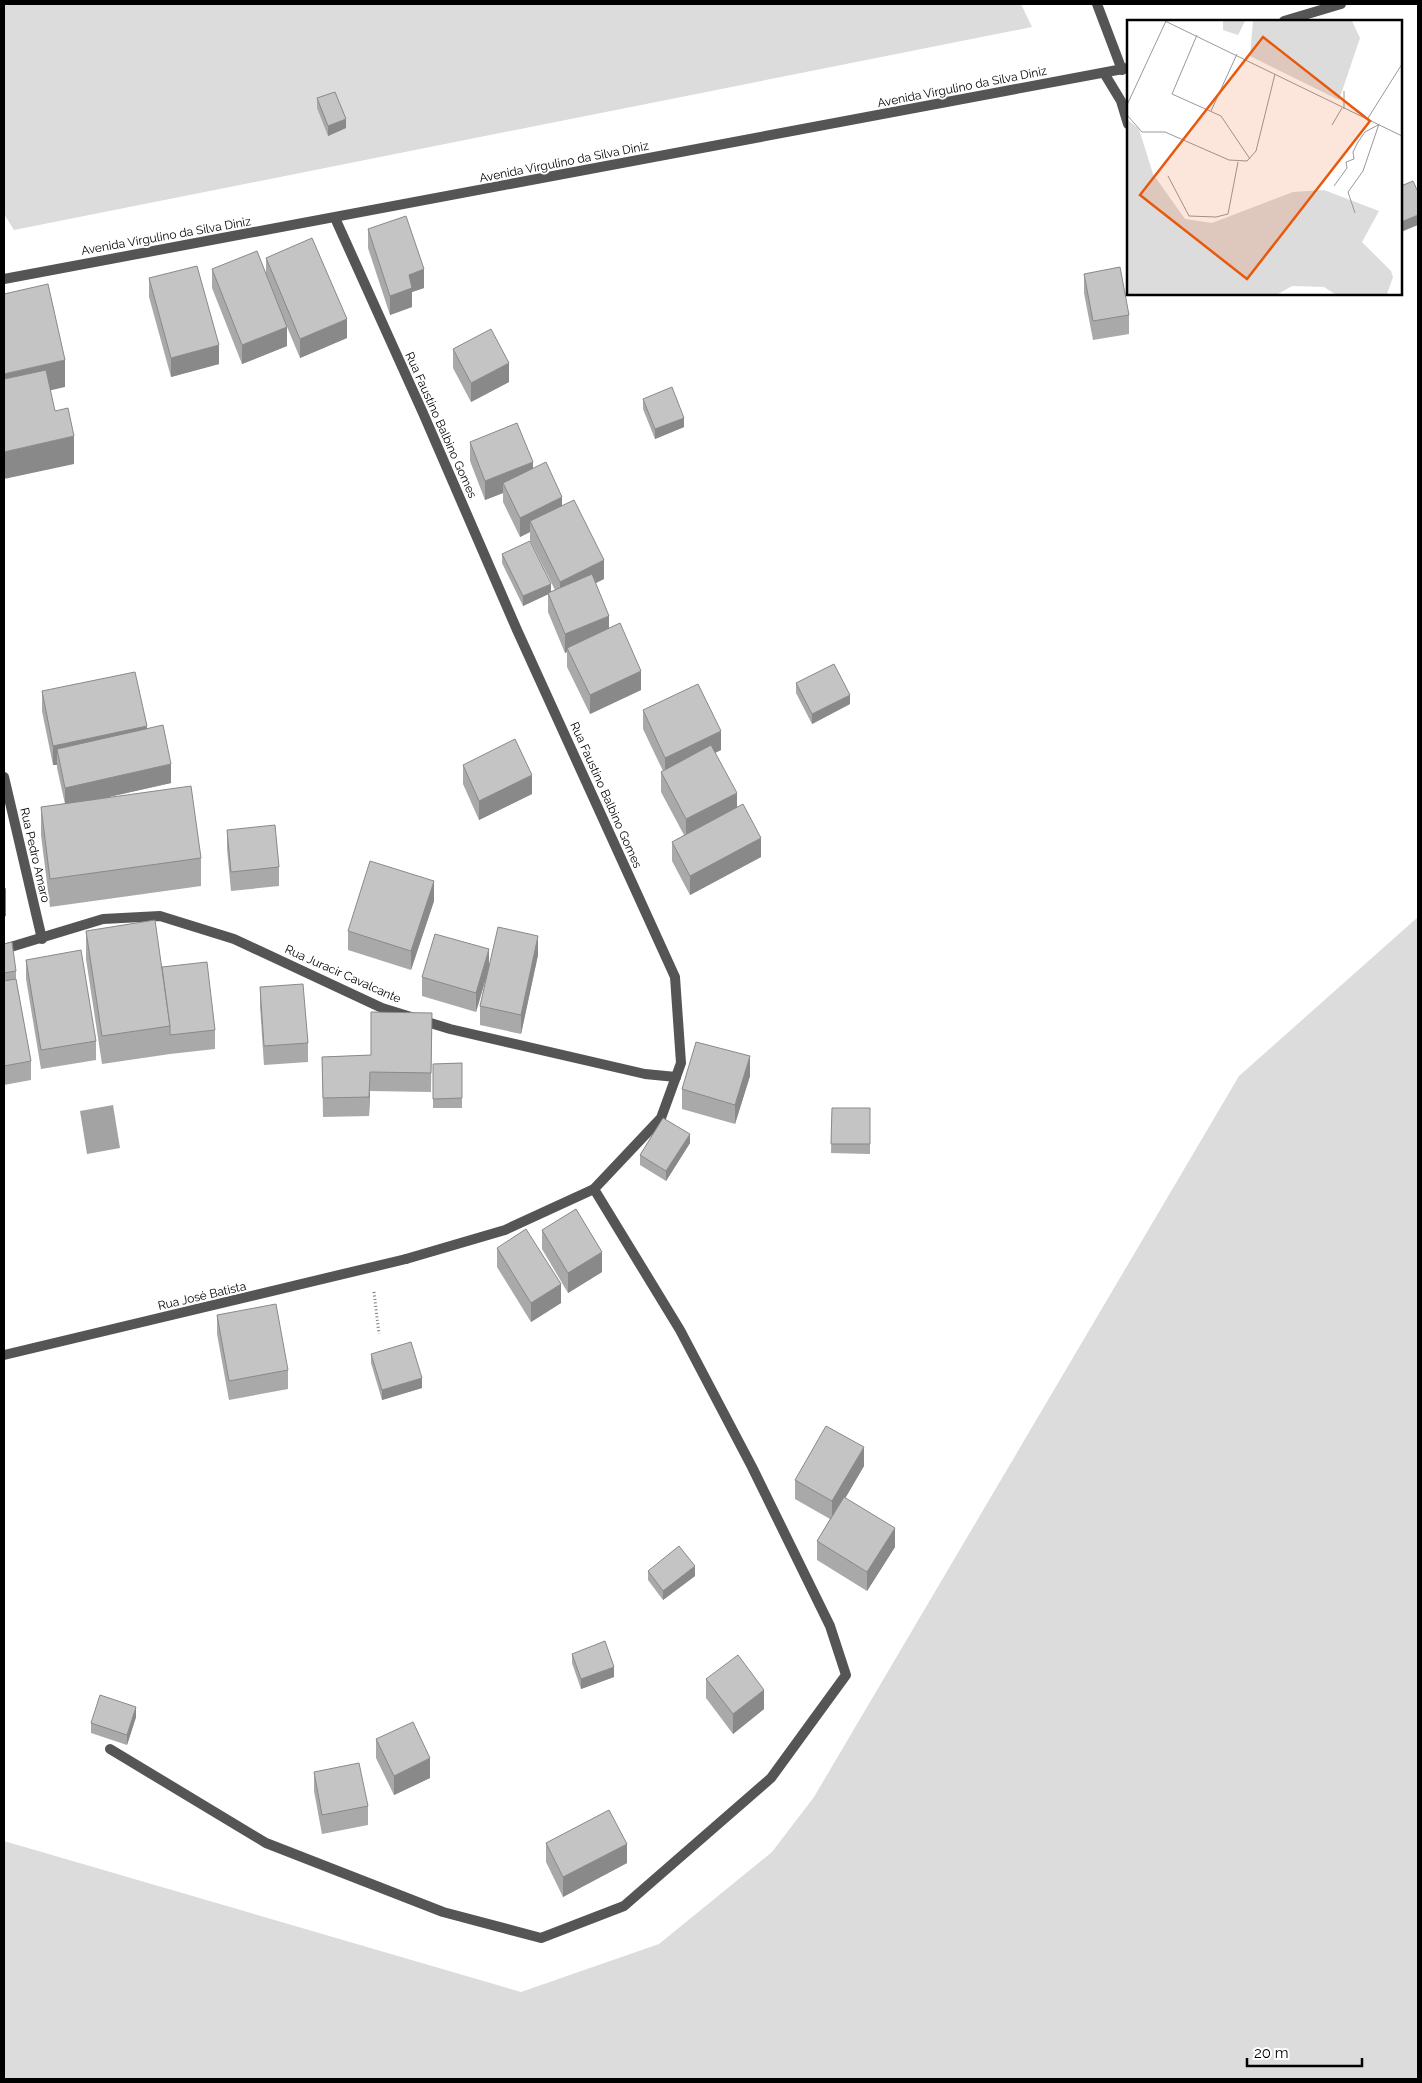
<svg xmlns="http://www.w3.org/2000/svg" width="1422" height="2083" font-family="Raleway,sans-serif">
<rect width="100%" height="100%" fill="#fff"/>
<g fill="#dcdcdc">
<polygon points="4,4 1021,4 1032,27 14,230 4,214"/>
<polygon points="1418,917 1418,2079 4,2079 4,1841 521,1992 659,1944 772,1852 814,1797 1239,1076"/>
</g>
<polygon fill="#a3a3a3" points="113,1105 120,1148 87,1154 80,1111"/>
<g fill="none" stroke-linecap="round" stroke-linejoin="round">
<polyline stroke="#777" stroke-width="3" stroke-dasharray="1 2.5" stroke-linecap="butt" points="374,1292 379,1334"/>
<g stroke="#555" stroke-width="10">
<polyline points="1097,4 1122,70"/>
<polyline points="1104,73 1121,101 1128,124"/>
<polyline points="4,1355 406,1259"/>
<polyline points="110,1749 266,1843 443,1912 541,1938 624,1906 771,1778 846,1675 830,1626 752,1467 680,1330 594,1189"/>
</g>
<g stroke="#555" stroke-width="10">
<polyline points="1284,21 1341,4"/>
<polyline points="335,218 423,413 517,630 675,977 681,1063 661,1118 594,1189 505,1230 406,1259"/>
<polyline points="4,279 1128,68"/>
<polyline points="4,777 42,939"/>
<polyline points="4,949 103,919 160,916 234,939 382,1008 450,1029 645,1074 676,1077"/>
</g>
</g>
<g fill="#a9a9a9">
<polygon points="317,98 346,128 328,136 317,108"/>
<polygon points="368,229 424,288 412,292 412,307 390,315 368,248"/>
<polygon points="266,258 347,338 300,358 285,322 287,346 242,364 212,288 212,269 266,273"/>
<polygon points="1084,274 1129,315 1129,334 1093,340 1084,293"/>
<polygon points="149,278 219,364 171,377 149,297"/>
<polygon points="453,349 509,382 471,402 453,368"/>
<polygon points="643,399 684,427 655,439 643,409"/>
<polygon points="470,442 533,469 562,505 604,579 595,583 609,629 641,690 590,714 567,667 567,652 565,653 548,612 548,594 523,606 502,563 502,554 551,592 555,590 530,540 530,532 520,537 503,502 503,493 485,500 470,461"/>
<polygon points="796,683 850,704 812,724 796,693"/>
<polygon points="42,691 147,729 171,783 108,797 201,858 201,886 50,907 41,835 41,807 65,804 57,768 57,765 53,765 42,711"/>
<polygon points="643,710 721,750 715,753 737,807 761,857 690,895 672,861 672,842 684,835 661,792 661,772 663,771 643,729"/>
<polygon points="463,765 532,794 479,820 463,784"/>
<polygon points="227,830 279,867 279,886 231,891 227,849"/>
<polygon points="434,901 411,970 348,950 348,931"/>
<polygon points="86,931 162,968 215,1030 215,1049 170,1054 102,1064 86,959"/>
<polygon points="4,944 16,971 16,979 31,1061 31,1080 4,1085"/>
<polygon points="538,955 521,1034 480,1025 480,1006 487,974 476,1012 422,996 422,977 489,966"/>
<polygon points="26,960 96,1041 96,1060 41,1069 26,979"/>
<polygon points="260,987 308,1043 308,1062 264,1065 260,1006"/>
<polygon points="432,1013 431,1092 370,1091 369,1116 323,1117 322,1057 371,1055"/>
<polygon points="462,1063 462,1108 433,1108 433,1064"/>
<polygon points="750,1076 735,1124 682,1109 682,1089"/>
<polygon points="832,1108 870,1108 870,1154 831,1153"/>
<polygon points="690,1143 666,1181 640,1165 640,1155"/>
<polygon points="542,1230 602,1272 568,1293 542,1249"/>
<polygon points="497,1248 561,1303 531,1322 497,1267"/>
<polygon points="217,1315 288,1370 288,1389 229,1400 217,1334"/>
<polygon points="371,1354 422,1388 382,1400 371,1363"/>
<polygon points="864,1466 845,1498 895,1547 867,1591 817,1560 817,1541 830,1519 795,1499 795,1480"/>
<polygon points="648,1571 695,1576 663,1600 648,1580"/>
<polygon points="572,1654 614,1677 581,1689 572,1663"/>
<polygon points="706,1679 764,1709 733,1734 706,1698"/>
<polygon points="136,1717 127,1745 91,1733 91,1723"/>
<polygon points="376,1739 430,1778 394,1795 376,1758"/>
<polygon points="314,1772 368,1806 368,1825 322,1834 314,1791"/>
<polygon points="546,1843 627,1863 563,1897 546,1862"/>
</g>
<g fill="#898989">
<polygon points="346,119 346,128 328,136 328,126"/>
<polygon points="1418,215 1418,225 1401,232 1401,222"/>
<polygon points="424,269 424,288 412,292 412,307 390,315 390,296 409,275"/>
<polygon points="347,319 347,338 300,358 300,339"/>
<polygon points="287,327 287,346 242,364 242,345"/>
<polygon points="219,345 219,364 171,377 171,358"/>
<polygon points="65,360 65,387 4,401 4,374"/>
<polygon points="509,363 509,382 471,402 471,383"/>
<polygon points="684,418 684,427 655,439 655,429"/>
<polygon points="74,436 74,464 4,479 4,452"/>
<polygon points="533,462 533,481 503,483 503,493 485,500 485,481"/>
<polygon points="562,497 562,516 530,521 530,532 520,537 520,518"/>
<polygon points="604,560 604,579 560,601 560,582"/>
<polygon points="551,584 551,593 523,606 523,596"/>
<polygon points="609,616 609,635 567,648 567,652 565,653 565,634"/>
<polygon points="641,671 641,690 590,714 590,695"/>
<polygon points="850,695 850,704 812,724 812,714"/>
<polygon points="147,726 147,745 57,749 57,765 53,765 53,746"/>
<polygon points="721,731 721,750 665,777 665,758"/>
<polygon points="171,764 171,783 65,807 65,788"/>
<polygon points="532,775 532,794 479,820 479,801"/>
<polygon points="737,793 737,812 686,839 686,819"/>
<polygon points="761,838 761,857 690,895 690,876"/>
<polygon points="434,881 434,901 411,970 411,951"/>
<polygon points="6,888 6,916 4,917 4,889"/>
<polygon points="538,936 538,955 521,1034 521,1015"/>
<polygon points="489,949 489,968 476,1012 476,993"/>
<polygon points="750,1056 750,1076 735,1124 735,1105"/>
<polygon points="370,1072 370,1091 369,1116 369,1097"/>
<polygon points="690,1134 690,1143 666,1181 666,1171"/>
<polygon points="602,1252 602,1272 568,1293 568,1273"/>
<polygon points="561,1284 561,1303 531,1322 531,1303"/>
<polygon points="422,1378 422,1388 382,1400 382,1390"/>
<polygon points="864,1447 864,1466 832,1521 832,1501"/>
<polygon points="895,1528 895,1547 867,1591 867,1572"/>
<polygon points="695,1566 695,1576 663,1600 663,1591"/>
<polygon points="614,1667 614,1677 581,1689 581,1679"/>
<polygon points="764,1690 764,1709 733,1734 733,1714"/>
<polygon points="136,1707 136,1717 127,1745 127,1735"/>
<polygon points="430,1758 430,1778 394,1795 394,1776"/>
<polygon points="627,1844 627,1863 563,1897 563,1877"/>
</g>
<g fill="#c4c4c4" stroke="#898989">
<polygon points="335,92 346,119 328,126 317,98"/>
<polygon points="1413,181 1418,192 1418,215 1401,222 1401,186"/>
<polygon points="406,216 424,269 409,275 412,288 390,296 368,229"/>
<polygon points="312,238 347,319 300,339 266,258"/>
<polygon points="257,251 287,327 242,345 212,269"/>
<polygon points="197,266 219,345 171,358 149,278"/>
<polygon points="1120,267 1129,315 1093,321 1084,274"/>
<polygon points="48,284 65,360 4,374 4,294"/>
<polygon points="491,329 509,363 471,383 453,349"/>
<polygon points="46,370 55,411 68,408 74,436 4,452 4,379"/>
<polygon points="672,387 684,418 655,429 643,399"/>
<polygon points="517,423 533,462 485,481 470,442"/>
<polygon points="546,462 562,497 520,518 503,483"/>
<polygon points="574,500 604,560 560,582 530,521"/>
<polygon points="530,541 551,584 523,596 502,554"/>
<polygon points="592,574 609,616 565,634 548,593"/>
<polygon points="620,623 641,671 590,695 567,648"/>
<polygon points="834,664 850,695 812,714 796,683"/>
<polygon points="135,672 147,726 53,746 42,691"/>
<polygon points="698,684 721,731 665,758 643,710"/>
<polygon points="163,725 171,764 65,788 57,749"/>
<polygon points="515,739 532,775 479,801 463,765"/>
<polygon points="711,745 737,793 686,819 661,772"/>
<polygon points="191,786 201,858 50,879 41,807"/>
<polygon points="743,804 761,838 690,876 672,842"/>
<polygon points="275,825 279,867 231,872 227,830"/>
<polygon points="370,861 434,881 411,951 348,931"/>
<polygon points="155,920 170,1026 102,1036 86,931"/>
<polygon points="498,927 538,936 521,1015 480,1006"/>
<polygon points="435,934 489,949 476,993 422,977"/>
<polygon points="12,942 16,971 4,973 4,944"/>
<polygon points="81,950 96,1041 41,1050 26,960"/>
<polygon points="207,962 215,1030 170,1035 170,1026 162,967"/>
<polygon points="16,979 31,1061 4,1066 4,981"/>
<polygon points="303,984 308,1043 264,1046 260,987"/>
<polygon points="371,1012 432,1013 431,1073 370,1072 369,1097 323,1098 322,1057 371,1055"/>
<polygon points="696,1042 750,1056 735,1105 682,1089"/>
<polygon points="462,1063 462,1098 433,1099 433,1064"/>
<polygon points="832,1108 870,1108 870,1144 831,1144"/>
<polygon points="663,1118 690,1134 666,1171 640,1155"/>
<polygon points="576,1209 602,1252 568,1273 542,1230"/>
<polygon points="526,1229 561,1284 531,1303 497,1248"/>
<polygon points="276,1304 288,1370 229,1381 217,1315"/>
<polygon points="411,1342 422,1378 382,1390 371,1354"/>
<polygon points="826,1426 864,1447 832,1501 795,1480"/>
<polygon points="844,1497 895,1528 867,1572 817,1541"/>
<polygon points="679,1546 695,1566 663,1591 648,1571"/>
<polygon points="605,1641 614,1667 581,1679 572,1654"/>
<polygon points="738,1655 764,1690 733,1714 706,1679"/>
<polygon points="100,1695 136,1707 127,1735 91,1723"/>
<polygon points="413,1722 430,1758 394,1776 376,1739"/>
<polygon points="359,1763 368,1806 322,1815 314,1772"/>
<polygon points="609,1810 627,1844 563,1877 546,1843"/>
</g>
<g text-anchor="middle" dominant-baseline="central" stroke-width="4" stroke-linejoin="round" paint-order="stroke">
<g font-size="12" fill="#000" stroke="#fff">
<text transform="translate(962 87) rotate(-11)">Avenida Virgulino da Silva Diniz</text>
<text transform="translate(564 162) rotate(-11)">Avenida Virgulino da Silva Diniz</text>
<text transform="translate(166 236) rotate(-10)">Avenida Virgulino da Silva Diniz</text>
<text transform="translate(441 425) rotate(66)">Rua Faustino Balbino Gomes</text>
<text transform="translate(606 795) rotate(66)">Rua Faustino Balbino Gomes</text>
<text transform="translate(35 855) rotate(77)">Rua Pedro Amaro</text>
<text transform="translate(343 974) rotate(24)">Rua Juracir Cavalcante</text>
<text transform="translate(202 1296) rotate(-13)">Rua José Batista</text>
</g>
</g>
<g transform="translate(1127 20)">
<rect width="275" height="275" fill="#fff"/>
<path d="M96,1H118L111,15L96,10ZM126,1H225L233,18L212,80L123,36ZM0,99L12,109L26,154L58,199L85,203L166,172L197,170L252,191L235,222L264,251L266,257L260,274H208L197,267L165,266L151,274H0Z" fill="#dcdcdc"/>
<path fill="none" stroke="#999" stroke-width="1" d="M38,1L275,116M70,15L45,74L94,96L123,139M0,85L39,1M217,89V71M84,91L110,34M0,95L15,112H38L102,140L120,141L129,131L148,54M241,98L275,44M205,105L215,88M41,156L62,196L89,197L101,194L111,142M207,166L220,148L219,142L227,139L226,132L231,122L238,112L251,105M228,193L221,172L236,151L252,104"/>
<path fill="#e8590c" fill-opacity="0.15" stroke="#e8590c" stroke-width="2.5" d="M136,17L243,101L120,259L13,175Z"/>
<rect width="275" height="275" fill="none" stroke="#000" stroke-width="2.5"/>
</g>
<rect width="1422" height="2083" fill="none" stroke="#000000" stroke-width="10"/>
<path d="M1247 2058v8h115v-8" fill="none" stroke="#000000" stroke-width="2.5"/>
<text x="1254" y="2058" font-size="15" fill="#000000" stroke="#ffffff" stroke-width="4" paint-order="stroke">20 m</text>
</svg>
